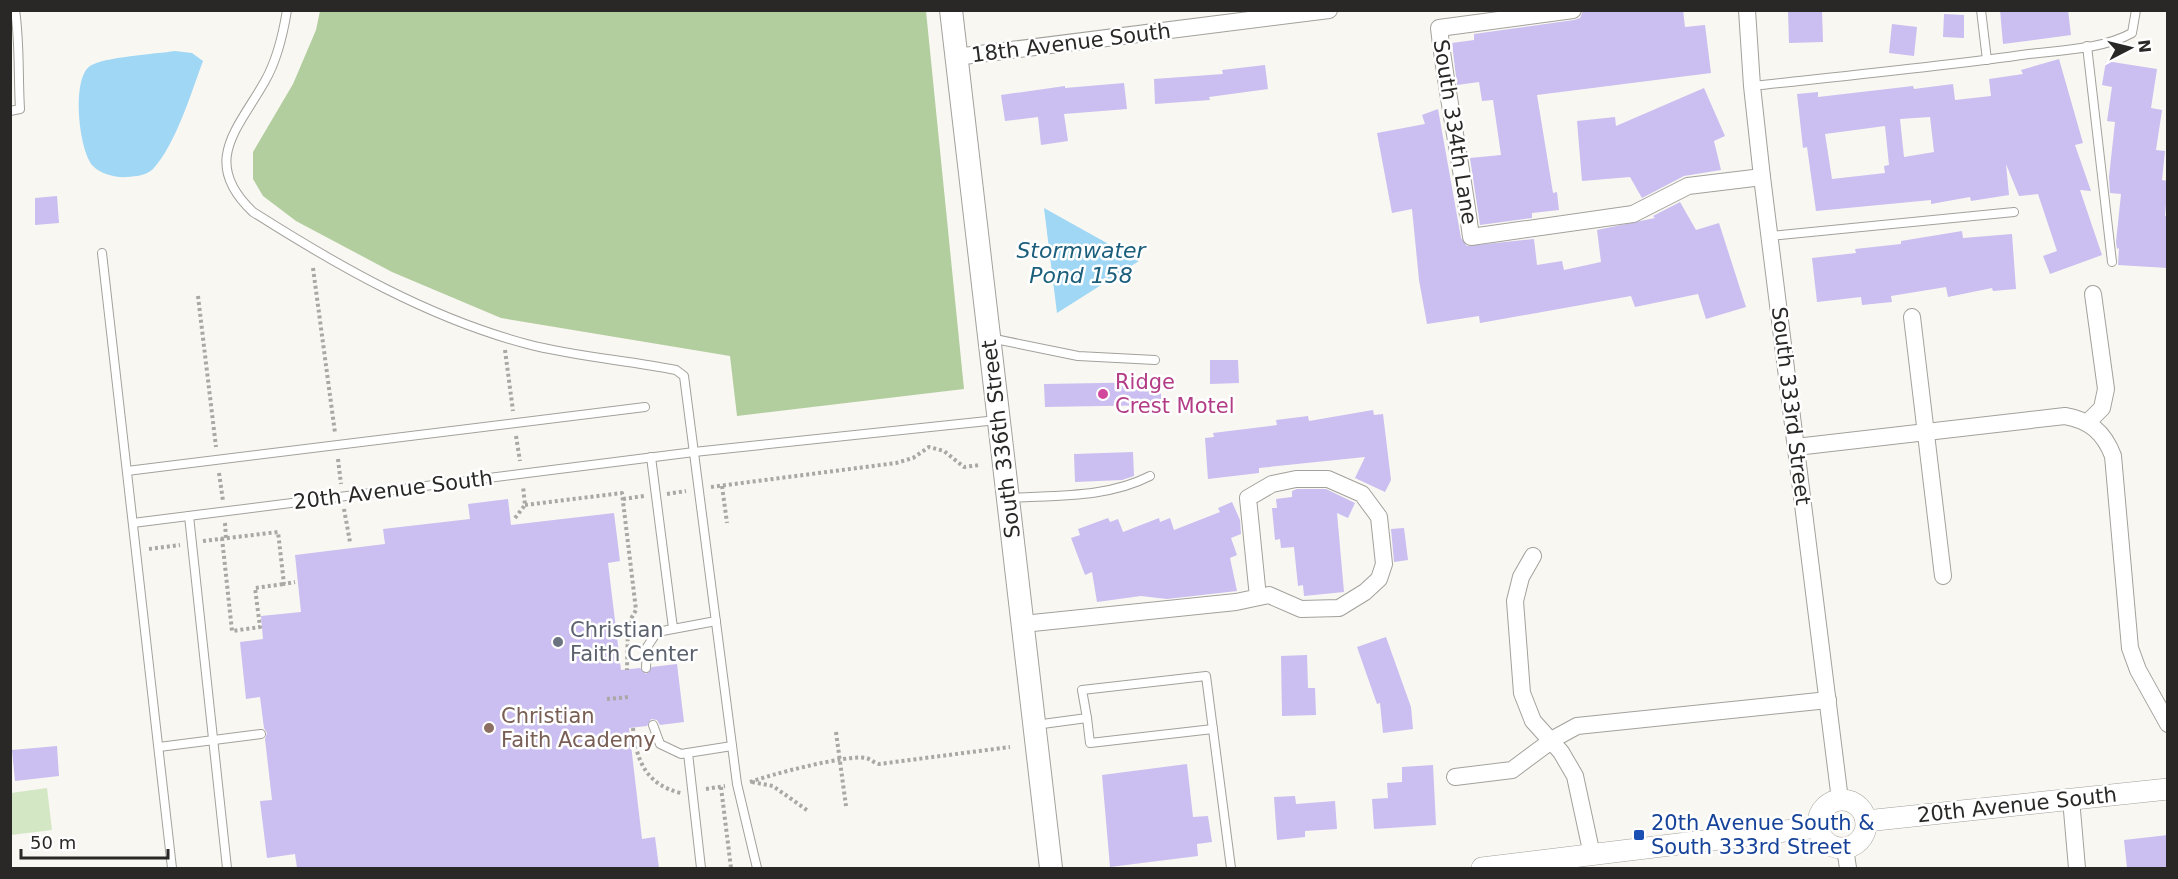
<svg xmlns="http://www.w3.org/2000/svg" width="2178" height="879" font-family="'DejaVu Sans',sans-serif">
<rect width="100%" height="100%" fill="#f9f7f2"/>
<polygon fill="#d3e7c4" points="47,788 52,830 11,835 11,793"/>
<polygon fill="#b2cd9e" points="320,11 926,11 964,389 737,416 730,356 501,318 392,272 296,221 263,196 253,179 253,152 293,84 316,30"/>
<g fill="#9fd7f5">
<path d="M175,51L192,53L203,61C191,93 176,144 153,169C146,176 136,176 127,177C117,178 100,174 93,166C79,151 71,79 90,66C103,57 156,54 175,51Z"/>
<polygon points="1044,208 1139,261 1057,313"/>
</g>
<g fill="#cbbef0" fill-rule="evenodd">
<polygon points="1593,10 1683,10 1685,27 1705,25 1711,73 1537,95 1553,193 1557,192 1559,210 1532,213 1532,218 1480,225 1470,158 1501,155 1493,100 1482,101 1479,82 1457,85 1452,43 1474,40 1474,34 1574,20 1580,18 1583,11"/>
<polygon points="1788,10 1822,10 1823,42 1789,43"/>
<polygon points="2000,10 2068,10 2071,35 2003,44"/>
<polygon points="1944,14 1964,15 1964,38 1943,37"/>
<polygon points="1892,24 1917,27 1914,56 1889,53"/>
<path d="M2059,59L2083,143L2075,145L2091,191L2080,190L2102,255L2050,274L2043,256L2057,251L2038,194L2019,196L2006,164L2009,195L1971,201L1970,197L1931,204V200L1816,211L1807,147L1803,148L1797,94L1818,92V97L1913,86L1914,89L1953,84L1955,100L1991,96L1989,79L2023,74L2021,70ZM1930,117L1934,152L1904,157L1900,119ZM1885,126L1889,165L1884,166L1885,173L1832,179L1825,134Z"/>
<polygon points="2106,61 2157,69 2151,108 2162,110 2156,150 2165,151 2162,180 2168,181 2165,216 2168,217 2168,268 2118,265 2119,248 2117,249 2116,242 2121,194 2110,193 2109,177 2115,122 2107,121 2112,87 2102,85"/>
<polygon points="1265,65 1268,89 1209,97 1210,100 1155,104 1154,79 1223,74 1222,70"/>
<polygon points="1124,83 1127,109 1064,114 1068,141 1041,145 1038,117 1005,121 1001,95 1065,86 1065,88"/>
<polygon points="1704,88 1725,136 1714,141 1721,170 1684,176 1642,198 1630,177 1582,181 1577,121 1615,117 1616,126"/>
<polygon points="1438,109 1461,238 1467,246 1534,239 1537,265 1562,261 1564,270 1601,262 1597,230 1655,218 1653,216 1680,202 1696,230 1719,223 1746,307 1706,319 1698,294 1635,307 1631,296 1480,323 1479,316 1427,324 1419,280 1412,209 1392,213 1377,133 1425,124 1422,115"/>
<polygon points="57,196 59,223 35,225 35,198"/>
<polygon points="1962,231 1963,238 2012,234 2016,289 1993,291 1992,288 1948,297 1946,287 1891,296 1892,302 1862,305 1861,297 1817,302 1812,258 1856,253 1855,249 1901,244 1901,241"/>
<polygon points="1210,360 1238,360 1239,383 1210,384"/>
<polygon points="1161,382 1161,405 1045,407 1044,384"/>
<polygon points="1373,410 1374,415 1383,414 1391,480 1385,492 1355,478 1365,457 1259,468 1259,473 1208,479 1205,438 1214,437 1213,433 1277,425 1276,420 1308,416 1309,421"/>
<polygon points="1133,452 1134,476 1122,480 1075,482 1074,454"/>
<polygon points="1297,489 1326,489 1355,503 1348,518 1337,513 1344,592 1304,596 1303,585 1298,586 1294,547 1281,548 1280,539 1275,540 1272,508 1277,508 1276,499 1292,497 1292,491"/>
<polygon points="508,499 511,525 614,513 620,561 608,563 621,670 640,668 646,674 652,667 677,664 684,722 660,725 657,720 651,719 647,726 629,728 642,839 655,837 659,868 297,868 295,854 267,858 260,801 272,800 265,739 267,733 264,728 260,697 246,699 240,642 263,639 261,616 301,612 295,555 385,544 383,529 470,519 468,504"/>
<polygon points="1232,502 1240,520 1241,534 1231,538 1237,555 1230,558 1237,591 1167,599 1141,596 1097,602 1092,572 1085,575 1071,538 1080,535 1078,529 1108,518 1110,522 1118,519 1123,532 1159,518 1160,522 1170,518 1174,530 1220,512 1218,508"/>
<polygon points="1404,528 1408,560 1394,562 1391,529"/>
<polygon points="1386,637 1411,707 1413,729 1383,733 1380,703 1377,704 1357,647"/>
<polygon points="1307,655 1308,688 1315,688 1316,715 1282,716 1281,656"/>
<polygon points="57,746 59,776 15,781 12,750"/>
<polygon points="1187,764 1193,817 1208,816 1212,842 1197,844 1198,856 1110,867 1102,775"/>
<polygon points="1433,765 1436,825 1374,829 1372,799 1388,798 1387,783 1402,782 1402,767"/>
<polygon points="1295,796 1296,804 1335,801 1337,829 1305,831 1305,837 1277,840 1274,797"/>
<polygon points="2168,835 2168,868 2127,868 2124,840"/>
</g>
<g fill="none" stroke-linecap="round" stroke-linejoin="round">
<g stroke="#a3a19c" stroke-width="10">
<g id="service">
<path d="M287,10C283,35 277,60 265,81C238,129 200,162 253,212C338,266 429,318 527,344C576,357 627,360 676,370L684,376L737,784L757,868"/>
<polyline points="1981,10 1987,60"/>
<polyline points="2087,46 2112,262"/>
<path d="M1752,86C1844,76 1937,67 2029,54C2062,50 2103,49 2132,33L2136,10"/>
<path d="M10,111L20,109C18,76 20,43 15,10"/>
<polyline points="1770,236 2014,212"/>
<polyline points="102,253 172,868"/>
<polyline points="990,338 1078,356 1155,360"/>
<polyline points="651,457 673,628"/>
<polyline points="127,471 645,407"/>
<path d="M1009,498C1057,495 1107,498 1150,476"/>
<polyline points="189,516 227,868"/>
<polyline points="133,523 694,452 997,420"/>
<polyline points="646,668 647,647 657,632 716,621"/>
<polyline points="1087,718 1090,743 1213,729"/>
<polyline points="653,725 660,744 681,754 732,746"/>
<polyline points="1035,725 1087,718 1082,690 1206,676 1231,868"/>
<polyline points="159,747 261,734"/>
<polyline points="688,753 701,868"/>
</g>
</g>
<g stroke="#a3a19c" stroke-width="18">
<g id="minor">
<path d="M1573,10L1439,28C1447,98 1462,166 1471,237L1633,214L1688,186L1762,177"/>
<polyline points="1747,10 1752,86 1762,177 1840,800"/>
<polyline points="956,57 1329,10"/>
<polyline points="1912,317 1943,576"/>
<polyline points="2087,423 2102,408 2106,389 2093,294"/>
<path d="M1796,447L2065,416C2089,420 2104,432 2113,456L2130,648L2138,670L2168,724"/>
<polyline points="1533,556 1521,577 1515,601 1522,693 1533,721 1561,752 1575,776 1592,855"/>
<polyline points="1023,624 1236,602 1269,595 1301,609 1339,608 1365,592 1379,579 1384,564 1379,517 1362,494 1328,479 1296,479 1272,484 1248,498 1258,597"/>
<polyline points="1455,777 1512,770 1555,738 1577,726 1828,700"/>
<polyline points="2071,799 2077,868"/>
<polyline points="1845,848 1848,868"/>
</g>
</g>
<g stroke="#a3a19c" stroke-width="22">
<g id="tertiary">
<circle cx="1842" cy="824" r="24"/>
<polyline points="1866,821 2168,789"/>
<polyline points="1482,868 1818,827"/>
</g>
</g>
<g stroke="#a3a19c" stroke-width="24">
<polyline id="secondary" points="951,10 1051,868"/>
</g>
<g stroke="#aaa8a5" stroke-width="4" stroke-dasharray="3 3" stroke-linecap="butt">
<polyline points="313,268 335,433"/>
<polyline points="198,296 216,447"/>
<polyline points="505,350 513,411"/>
<polyline points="516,436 520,461"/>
<polyline points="338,459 341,484"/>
<polyline points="219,473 223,501"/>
<polyline points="722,486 727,523"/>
<polyline points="711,487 896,463 913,458 929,447 944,451 964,467 980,465"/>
<polyline points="667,494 686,491"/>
<polyline points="623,499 644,496"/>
<polyline points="525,505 622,493 636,610 628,624 627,670"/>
<polyline points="344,509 350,542"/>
<polyline points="515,518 525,505 523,486"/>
<polyline points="225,523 226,538"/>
<polyline points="222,538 232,631 260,627 255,588 284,584"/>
<polyline points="203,541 278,532 284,584 295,582"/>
<polyline points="149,549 180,545"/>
<polyline points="607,699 629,697"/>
<path d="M633,728C636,760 646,785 681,793"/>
<polyline points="836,732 846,806"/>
<path d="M750,782C769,775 848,754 866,758C871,759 874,763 879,764L1010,747"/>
<polyline points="752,782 773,786 808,811"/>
<polyline points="721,787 731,868"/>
<polyline points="706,789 725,786"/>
</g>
<use href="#service" stroke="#fff" stroke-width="8"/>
<use href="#minor" stroke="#fff" stroke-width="16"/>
<use href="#tertiary" stroke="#fff" stroke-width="21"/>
<use href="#secondary" stroke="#fff" stroke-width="22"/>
</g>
<circle fill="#d1479c" stroke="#fff" stroke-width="2" cx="1103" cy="394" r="6"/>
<circle fill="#6b7280" stroke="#fff" stroke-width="2" cx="558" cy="642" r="6"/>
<circle fill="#8d6e63" stroke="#fff" stroke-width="2" cx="489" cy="728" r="6"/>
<rect fill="#1a4fb4" stroke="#fff" stroke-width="2" x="1633" y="829" width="12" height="12" rx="3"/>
<g text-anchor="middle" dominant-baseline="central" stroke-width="5" stroke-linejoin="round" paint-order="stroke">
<g font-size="21" fill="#292827" stroke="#fff">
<text transform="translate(1071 43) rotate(-7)">18th Avenue South</text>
<text transform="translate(1455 132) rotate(81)">South 334th Lane</text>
<text transform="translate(1791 406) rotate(83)">South 333rd Street</text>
<text transform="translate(1001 439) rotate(-97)">South 336th Street</text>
<text transform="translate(393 490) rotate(-7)">20th Avenue South</text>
<text transform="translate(2017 805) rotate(-6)">20th Avenue South</text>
</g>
<g font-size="21" fill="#b23c85" stroke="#fff" text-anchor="start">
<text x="1115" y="382">Ridge<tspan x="1115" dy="24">Crest Motel</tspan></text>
</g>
<g font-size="21" fill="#5b616d" stroke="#fff" text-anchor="start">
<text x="570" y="630">Christian<tspan x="570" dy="24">Faith Center</tspan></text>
</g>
<g font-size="21" fill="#785e54" stroke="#fff" text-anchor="start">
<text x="501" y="716">Christian<tspan x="501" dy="24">Faith Academy</tspan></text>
</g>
<g font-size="21" fill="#164399" stroke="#fff" text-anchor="start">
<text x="1651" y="823">20th Avenue South &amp;<tspan x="1651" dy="24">South 333rd Street</tspan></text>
</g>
<g font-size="22" font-style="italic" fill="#1c5f7d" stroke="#fff">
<text x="1081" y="250">Stormwater<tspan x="1081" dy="25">Pond 158</tspan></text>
</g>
</g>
<rect width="2178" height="879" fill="none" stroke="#292827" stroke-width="24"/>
<g transform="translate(2130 48) rotate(83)" stroke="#ffffff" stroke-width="4.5" paint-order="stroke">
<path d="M0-4.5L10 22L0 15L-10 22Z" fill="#292827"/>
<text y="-9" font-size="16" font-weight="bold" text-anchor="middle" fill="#292827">N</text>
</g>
<path d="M21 849v9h147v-9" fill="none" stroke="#292827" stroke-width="3"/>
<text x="30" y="849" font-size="18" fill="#292827" stroke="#ffffff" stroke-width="4.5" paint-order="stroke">50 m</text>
</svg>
